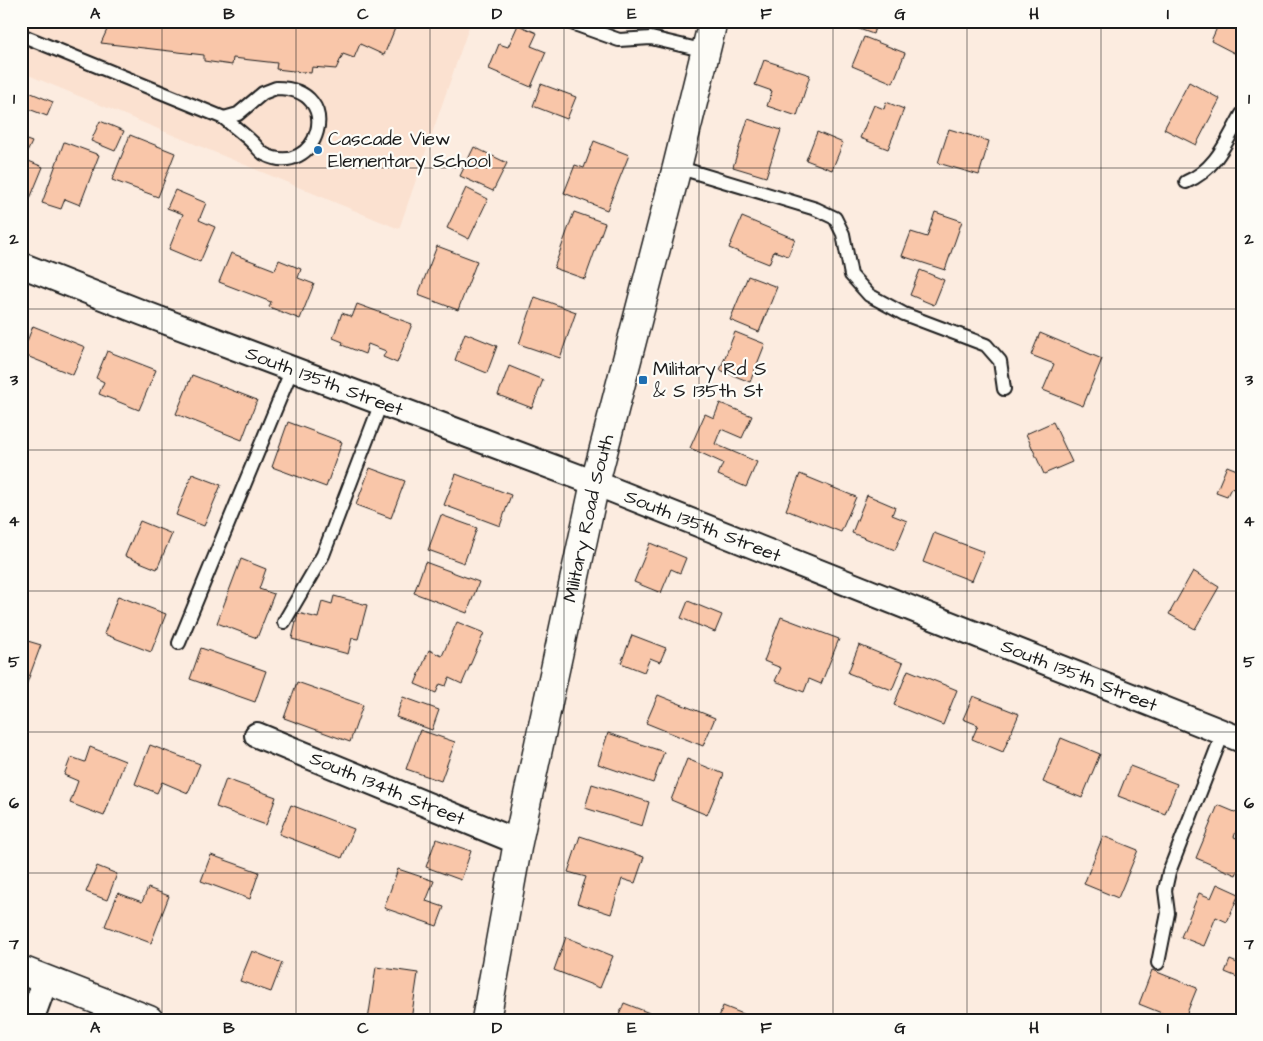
<svg xmlns="http://www.w3.org/2000/svg" width="1263" height="1041" font-family="'Architects Daughter',sans-serif">
<rect width="100%" height="100%" fill="#fcece0"/>
<filter id="ink" filterUnits="userSpaceOnUse"><feTurbulence type="fractalNoise" baseFrequency=".02" numOctaves="2"/><feDisplacementMap in="SourceGraphic" scale="10" xChannelSelector="R" yChannelSelector="G"/><feConvolveMatrix kernelMatrix="1 2 1 2 8 2 1 2 1" color-interpolation-filters="sRGB"/></filter>
<g filter="url(#ink)">
<polygon fill="#fbe1d0" points="21,21 471,21 399,229 21,72"/>
<g fill="#f9c6a9" stroke="#1c1c1c">
<polygon points="111,21 398,21 384,55 360,44 354,58 343,54 336,69 312,67 311,73 276,69 277,63 233,58 232,65 204,61 204,55 101,43"/>
<polygon points="849,21 877,21 873,34 848,25"/>
<polygon points="1220,21 1242,21 1242,52 1240,56 1211,41"/>
<polygon points="518,25 537,33 531,46 546,52 531,87 489,69 499,44 508,47"/>
<polygon points="864,37 905,53 893,83 852,66"/>
<polygon points="764,60 810,75 797,116 767,106 772,91 755,85"/>
<polygon points="1189,82 1220,99 1196,145 1164,129"/>
<polygon points="541,84 576,97 567,119 533,106"/>
<polygon points="24,90 53,102 47,116 21,106 21,98"/>
<polygon points="886,102 904,109 888,149 860,138 874,105 884,109"/>
<polygon points="748,119 781,130 766,177 733,167"/>
<polygon points="100,121 124,131 115,151 91,141"/>
<polygon points="949,129 989,141 979,175 938,163"/>
<polygon points="817,132 843,143 832,170 806,160"/>
<polygon points="130,135 175,153 158,197 112,180"/>
<polygon points="21,138 32,142 24,159 43,167 29,201 21,198"/>
<polygon points="594,141 629,155 607,210 564,193 575,165 584,168"/>
<polygon points="64,142 99,155 80,205 65,199 61,209 42,203"/>
<polygon points="474,147 507,163 493,191 460,176"/>
<polygon points="466,188 488,199 469,239 447,228"/>
<polygon points="175,190 206,203 199,220 215,227 200,262 169,249 183,214 167,208"/>
<polygon points="574,212 605,223 585,279 554,268"/>
<polygon points="935,212 962,221 945,270 902,256 911,232 927,237"/>
<polygon points="742,217 795,239 788,256 774,251 769,264 729,248"/>
<polygon points="437,246 477,261 458,310 418,295"/>
<polygon points="231,253 275,270 279,260 301,269 298,278 314,284 300,319 269,307 271,302 219,282"/>
<polygon points="920,270 944,280 934,305 910,295"/>
<polygon points="748,276 777,287 759,332 730,320"/>
<polygon points="535,297 576,312 560,358 519,344"/>
<polygon points="357,304 412,324 397,363 383,357 386,351 368,344 365,354 342,345 343,342 333,338 342,313 352,317"/>
<polygon points="33,326 85,347 73,375 22,354"/>
<polygon points="735,332 765,344 750,382 720,370"/>
<polygon points="465,333 497,346 487,373 455,360"/>
<polygon points="1040,333 1102,359 1083,406 1043,390 1054,364 1031,355"/>
<polygon points="107,351 156,370 139,410 99,394 104,382 96,378"/>
<polygon points="509,366 543,380 532,408 498,395"/>
<polygon points="192,375 257,400 242,440 176,414"/>
<polygon points="720,403 752,416 742,438 721,429 715,444 757,462 746,487 718,475 723,463 690,448 705,414 714,418"/>
<polygon points="288,422 342,442 326,487 272,467"/>
<polygon points="1053,422 1072,462 1044,474 1026,434"/>
<polygon points="1227,466 1242,472 1242,484 1239,491 1231,488 1227,496 1216,492"/>
<polygon points="370,468 405,481 391,518 356,505"/>
<polygon points="192,474 221,485 204,526 176,515"/>
<polygon points="456,474 511,495 500,526 444,505"/>
<polygon points="800,474 856,497 841,532 786,510"/>
<polygon points="867,495 895,507 892,515 907,521 895,550 852,533"/>
<polygon points="441,515 477,528 464,563 428,550"/>
<polygon points="140,521 172,534 157,569 125,556"/>
<polygon points="934,533 984,552 972,581 923,562"/>
<polygon points="650,543 686,558 680,573 671,569 661,593 634,582"/>
<polygon points="241,559 266,569 259,589 274,594 257,638 217,623"/>
<polygon points="425,562 479,582 467,613 414,593"/>
<polygon points="1193,571 1219,587 1195,629 1169,614"/>
<polygon points="118,596 166,614 151,652 104,634"/>
<polygon points="334,596 367,605 358,639 352,638 348,654 292,639 298,613 318,618 322,601 332,604"/>
<polygon points="688,601 722,615 715,632 681,618"/>
<polygon points="781,617 839,639 821,684 809,679 804,692 775,681 781,668 764,661"/>
<polygon points="457,622 484,633 462,684 449,678 446,686 440,684 436,693 415,684 429,650 442,656"/>
<polygon points="632,635 666,648 660,662 650,658 644,672 621,663"/>
<polygon points="21,639 41,645 21,699"/>
<polygon points="859,645 903,663 892,690 848,673"/>
<polygon points="201,648 266,671 255,702 190,679"/>
<polygon points="908,670 957,690 943,725 894,705"/>
<polygon points="297,682 363,705 350,742 284,718"/>
<polygon points="658,695 715,718 703,746 646,723"/>
<polygon points="973,696 1019,714 1003,752 972,739 978,725 963,719"/>
<polygon points="403,697 439,710 432,730 396,717"/>
<polygon points="420,730 455,742 441,781 406,769"/>
<polygon points="608,733 664,752 653,783 598,764"/>
<polygon points="1061,738 1100,754 1082,798 1043,782"/>
<polygon points="150,745 200,764 188,793 162,782 157,793 135,784"/>
<polygon points="90,747 125,761 104,816 70,803 78,781 64,775 71,757 85,762"/>
<polygon points="687,759 724,774 707,815 671,800"/>
<polygon points="1130,766 1177,784 1165,814 1118,796"/>
<polygon points="226,779 276,797 266,825 216,807"/>
<polygon points="592,784 649,802 642,826 585,808"/>
<polygon points="291,805 354,829 342,858 279,834"/>
<polygon points="1218,805 1242,815 1234,837 1242,840 1242,861 1236,875 1196,858"/>
<polygon points="580,836 644,857 635,883 622,879 611,914 577,903 586,877 568,872"/>
<polygon points="1103,836 1138,850 1118,898 1084,884"/>
<polygon points="436,839 471,851 461,880 426,867"/>
<polygon points="211,855 259,872 250,899 201,881"/>
<polygon points="97,866 117,874 107,900 86,892"/>
<polygon points="398,869 434,881 426,901 444,907 437,926 384,908"/>
<polygon points="1217,884 1239,894 1227,922 1216,917 1204,946 1181,937 1199,893 1211,898"/>
<polygon points="148,888 169,896 151,943 105,926 118,893 142,902"/>
<polygon points="566,937 613,956 600,988 554,970"/>
<polygon points="252,951 282,963 271,992 240,981"/>
<polygon points="1230,960 1242,965 1242,979 1225,972"/>
<polygon points="376,967 418,973 411,1020 368,1020"/>
<polygon points="1152,970 1197,988 1184,1020 1179,1020 1139,1004"/>
<polygon points="624,1003 657,1016 656,1020 617,1020"/>
<polygon points="723,1006 756,1019 756,1020 718,1020"/>
</g>
<g fill="none" stroke-linecap="round" stroke-linejoin="round">
<g stroke="#1c1c1c" stroke-width="16">
<g id="lane">
<polyline points="566,21 619,40 651,38 706,51"/>
<polyline points="21,35 224,118"/>
<path d="M276,88C348,88 317,182 264,154C260,151 257,147 253,143C244,134 234,127 224,118L238,114L263,93Z"/>
<polyline points="677,167 816,209 835,218 843,234 851,275 869,295 904,314 986,345 1000,361 1004,389"/>
<path d="M1186,182C1216,170 1227,140 1242,114"/>
<polyline points="284,622 323,555 381,403"/>
<polyline points="179,643 292,369"/>
<polyline points="1158,963 1168,913 1165,890 1169,872 1223,733"/>
</g>
</g>
<g stroke="#1c1c1c" stroke-width="28">
<g id="street">
<path id="s1" d="M21,265L143,313L595,483L1242,740"/>
<path id="s2" d="M257,735L518,842"/>
<polyline points="31,1020 46,979"/>
</g>
</g>
<g stroke="#1c1c1c" stroke-width="31">
<g id="secondary">
<polyline points="21,970 149,1020"/>
<path id="s3" d="M486,1020L518,842L595,483L677,167L713,21"/>
</g>
</g>
<use href="#lane" stroke="#fdfcf7" stroke-width="12"/>
<use href="#street" stroke="#fdfcf7" stroke-width="24"/>
<use href="#secondary" stroke="#fdfcf7" stroke-width="28"/>
</g>
</g>
<path fill="none" stroke="#1c1c1c" stroke-width="1" stroke-opacity="0.55" d="M162,21V1020M296,21V1020M430,21V1020M564,21V1020M699,21V1020M833,21V1020M967,21V1020M1101,21V1020M21,168H1242M21,309H1242M21,450H1242M21,591H1242M21,732H1242M21,873H1242"/>
<g fill="#1f6fb2" stroke="#fdfcf7" stroke-width="2">
<circle cx="318" cy="150" r="5"/>
<rect x="638" y="375" width="10" height="10" rx="2.5"/>
</g>
<g text-anchor="middle" dominant-baseline="central" stroke-width="4.5" stroke-linejoin="round" paint-order="stroke">
<g font-size="19" fill="#1c1c1c" stroke="#fdfcf7" text-anchor="start">
<text x="328" y="139">Cascade View<tspan x="328" dy="22">Elementary School</tspan></text>
<text x="653" y="369">Military Rd S<tspan x="653" dy="22">&amp; S 135th St</tspan></text>
</g>
<g font-size="19" fill="#1c1c1c" stroke="#fdfcf7">
<text stroke="none"><textPath href="#s1" startOffset="325">South 135th Street</textPath></text>
<text stroke="none"><textPath href="#s3" startOffset="512">Military Road South</textPath></text>
<text stroke="none"><textPath href="#s1" startOffset="730">South 135th Street</textPath></text>
<text stroke="none"><textPath href="#s1" startOffset="1135">South 135th Street</textPath></text>
<text stroke="none"><textPath href="#s2" startOffset="141">South 134th Street</textPath></text>
</g>
</g>
<rect width="1263" height="1041" fill="none" stroke="#fdfcf7" stroke-width="55"/>
<rect x="28" y="28" width="1208" height="986" fill="none" stroke="#1c1c1c" stroke-width="2"/>
<g font-size="16" text-anchor="middle" font-weight="bold" fill="#1c1c1c">
<text x="95" y="19">A</text>
<text x="229" y="19">B</text>
<text x="363" y="19">C</text>
<text x="497" y="19">D</text>
<text x="632" y="19">E</text>
<text x="766" y="19">F</text>
<text x="900" y="19">G</text>
<text x="1034" y="19">H</text>
<text x="1168" y="19">I</text>
<text x="14" y="104">1</text>
<text x="1249" y="104">1</text>
<text x="14" y="244">2</text>
<text x="1249" y="244">2</text>
<text x="14" y="385">3</text>
<text x="1249" y="385">3</text>
<text x="14" y="526">4</text>
<text x="1249" y="526">4</text>
<text x="14" y="667">5</text>
<text x="1249" y="667">5</text>
<text x="14" y="808">6</text>
<text x="1249" y="808">6</text>
<text x="14" y="949">7</text>
<text x="1249" y="949">7</text>
<text x="95" y="1033">A</text>
<text x="229" y="1033">B</text>
<text x="363" y="1033">C</text>
<text x="497" y="1033">D</text>
<text x="632" y="1033">E</text>
<text x="766" y="1033">F</text>
<text x="900" y="1033">G</text>
<text x="1034" y="1033">H</text>
<text x="1168" y="1033">I</text>
</g>
</svg>
